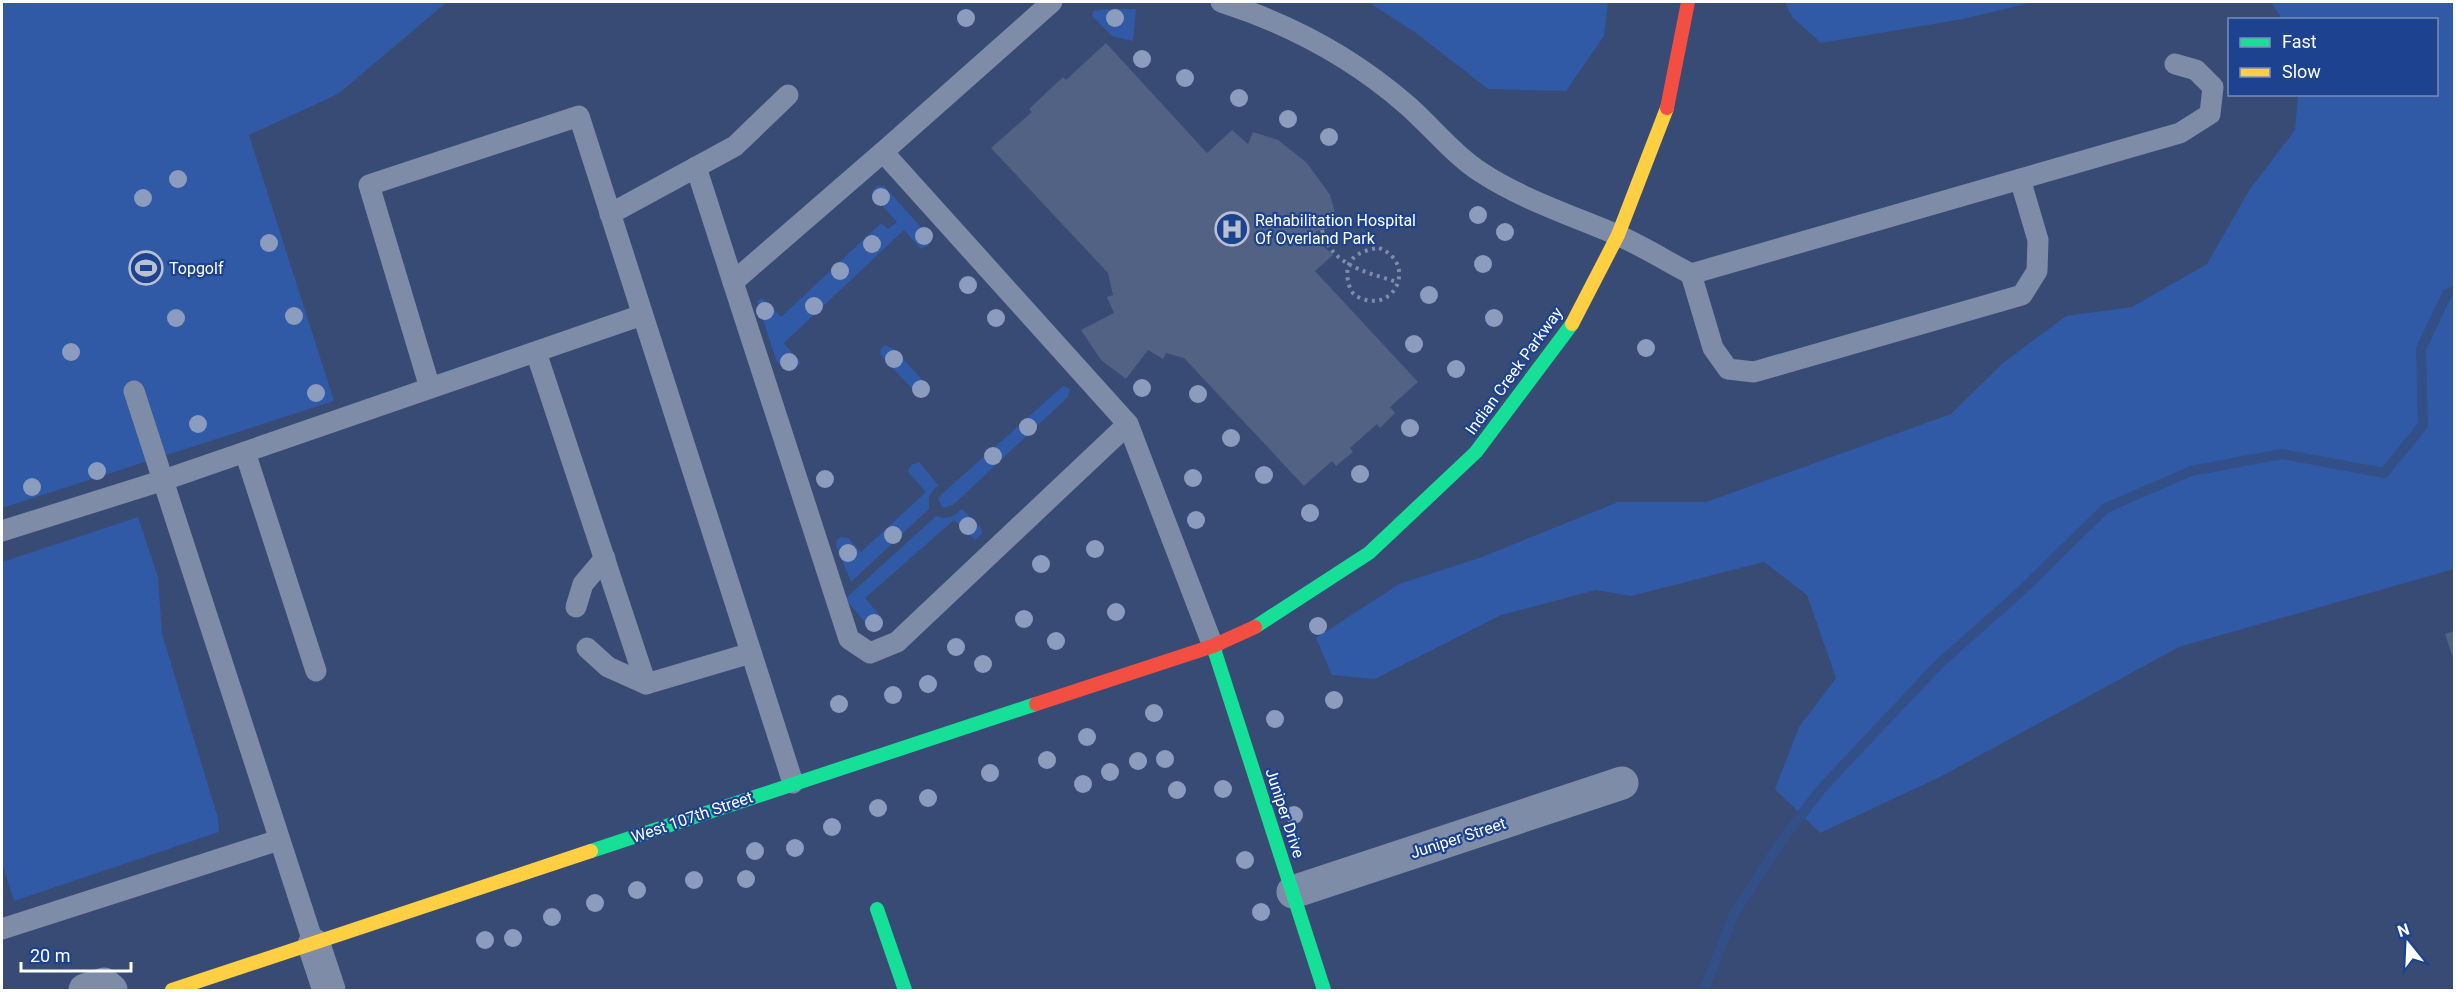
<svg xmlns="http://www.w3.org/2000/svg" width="2456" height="992" font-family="Roboto,sans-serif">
<rect width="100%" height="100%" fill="#374b75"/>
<g fill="#3059a6">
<polygon points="2,2 447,2 338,94 249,135 334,401 2,508"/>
<polygon points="1368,2 1608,2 1604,36 1566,91 1488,89 1416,33"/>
<polygon points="1785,2 2034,2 1963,19 1821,43 1792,17"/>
<polygon points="2271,2 2454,2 2454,569 2179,647 1938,778 1820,833 1775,789 1799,727 1836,678 1807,595 1764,562 1631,596 1596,590 1501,615 1375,679 1332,675 1316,638 1399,584 1482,557 1618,502 1706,502 1951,414 2003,363 2066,316 2132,307 2207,264 2250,189 2295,130 2298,95 2436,94 2436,20 2282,19"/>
<polygon points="1106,9 1136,9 1133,41 1112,36 1092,16 1093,11"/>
<polygon points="877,186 884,186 928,235 929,245 921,249 904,230 784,343 801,363 794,369 784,368 776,360 757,301 762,298 781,317 881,223 888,229 897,222 871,193"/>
<polygon points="885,345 894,349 928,386 929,394 926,397 918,395 884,359 880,354 881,348"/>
<polygon points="1063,386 1070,389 1068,397 953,505 942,508 938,498 943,493"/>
<polygon points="919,462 938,485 929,496 929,509 851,582 836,546 837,540 841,537 848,538 861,552 926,492 908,472 911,465"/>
<path d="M962,509L981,528L982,533L975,540L954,520L865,598L881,617V623L876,627L870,628L845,599L936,516C948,520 953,517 962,509Z"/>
<polygon points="138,517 158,577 162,634 218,818 219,832 14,901 2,863 2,562"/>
</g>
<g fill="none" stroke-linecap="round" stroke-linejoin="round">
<polyline stroke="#334f87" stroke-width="10" points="1704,990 1733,916 1779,844 1822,788 1939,664 2019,593 2106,508 2191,471 2282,454 2384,473 2423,425 2421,349 2447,294 2454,291"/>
</g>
<g fill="#516284">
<polygon points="1106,43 1207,153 1232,130 1248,144 1253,132 1278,140 1307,163 1330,195 1339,226 1316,231 1318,241 1333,255 1315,271 1418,382 1390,407 1395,413 1380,428 1377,424 1350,448 1353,452 1336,466 1332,461 1304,486 1184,358 1166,353 1163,359 1148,350 1126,379 1101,360 1081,330 1114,313 1107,297 1113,295 1108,273 991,148 1032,112 1029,109 1063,77 1066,80"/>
<polygon points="2454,631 2454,661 2445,634"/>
</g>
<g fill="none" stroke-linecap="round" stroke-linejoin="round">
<g stroke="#7e8ca8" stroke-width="4" stroke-dasharray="3 4.5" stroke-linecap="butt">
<path d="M1322,230C1331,266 1367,272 1397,282"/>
<path d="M1379,248C1416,262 1397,311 1363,299C1357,297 1352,294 1350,288C1341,262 1355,251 1379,248Z"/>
</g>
<g stroke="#7e8ca8" stroke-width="21">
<polyline points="1052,2 883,152 1128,424 1213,646"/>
<path d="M1221,2C1290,24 1352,57 1407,105C1432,127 1454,155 1482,173C1522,199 1570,215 1615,234C1641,245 1666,261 1691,274L2180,133L2210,114L2213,87L2196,70L2175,64"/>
<polyline points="883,152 733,282 849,639 870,653 897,642 1128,424"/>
<polyline points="696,167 733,282"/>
<polyline points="610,214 735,146 788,95"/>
<polyline points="1691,274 1713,348 1728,369 1754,372 2022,295 2037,271 2038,240 2020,179"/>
<polyline points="536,352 646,684 751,653"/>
<polyline points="430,388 369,185 579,116 793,783"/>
<polyline points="134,391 314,945"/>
<polyline points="245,452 316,671"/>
<polyline points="2,531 164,480 642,315"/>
<polyline points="576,607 583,584 605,558"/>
<polyline points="587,648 608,667 646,684"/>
<polyline points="2,929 279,840"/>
</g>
<g stroke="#7e8ca8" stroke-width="33">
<polyline points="1293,892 1622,783"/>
<polyline points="314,945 329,990"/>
<polyline points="85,990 104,984 111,990"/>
</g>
<g stroke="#16e098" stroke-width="14">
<polyline points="1255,627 1369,553 1476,452 1572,324"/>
<polyline points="1213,646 1324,990"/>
<polyline points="591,851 1036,704"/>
<polyline points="877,909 905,990"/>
</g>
<g stroke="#ffcf43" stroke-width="14">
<polyline points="1572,324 1618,235 1667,108"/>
<polyline points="172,990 591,851"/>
</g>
<g stroke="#f24e42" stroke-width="14">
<polyline points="1667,108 1688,2"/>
<polyline points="1036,704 1213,646 1255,627"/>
</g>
</g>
<g fill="#8b9cbe">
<circle cx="966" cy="18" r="9"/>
<circle cx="1115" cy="18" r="9"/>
<circle cx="1142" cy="59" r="9"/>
<circle cx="1185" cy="78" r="9"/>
<circle cx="1239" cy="98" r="9"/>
<circle cx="1288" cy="119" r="9"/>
<circle cx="1329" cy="137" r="9"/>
<circle cx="178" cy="179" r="9"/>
<circle cx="881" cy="197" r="9"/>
<circle cx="143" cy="198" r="9"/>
<circle cx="1478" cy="215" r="9"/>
<circle cx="1505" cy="232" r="9"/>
<circle cx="924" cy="236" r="9"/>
<circle cx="269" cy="243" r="9"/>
<circle cx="872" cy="244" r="9"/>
<circle cx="1483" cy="264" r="9"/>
<circle cx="840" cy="271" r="9"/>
<circle cx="968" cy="285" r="9"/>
<circle cx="1429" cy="295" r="9"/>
<circle cx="814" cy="306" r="9"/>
<circle cx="765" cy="311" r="9"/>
<circle cx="294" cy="316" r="9"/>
<circle cx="176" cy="318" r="9"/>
<circle cx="996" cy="318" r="9"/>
<circle cx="1494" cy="318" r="9"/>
<circle cx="1414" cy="344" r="9"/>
<circle cx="1646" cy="348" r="9"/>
<circle cx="71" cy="352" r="9"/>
<circle cx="894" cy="359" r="9"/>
<circle cx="789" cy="362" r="9"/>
<circle cx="1456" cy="369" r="9"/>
<circle cx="1142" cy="388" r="9"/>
<circle cx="921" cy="389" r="9"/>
<circle cx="316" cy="393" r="9"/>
<circle cx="1198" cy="394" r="9"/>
<circle cx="198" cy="424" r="9"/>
<circle cx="1028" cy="427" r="9"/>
<circle cx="1410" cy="428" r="9"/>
<circle cx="1231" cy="438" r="9"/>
<circle cx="993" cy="456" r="9"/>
<circle cx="97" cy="471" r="9"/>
<circle cx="1360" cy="474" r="9"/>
<circle cx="1264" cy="475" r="9"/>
<circle cx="1193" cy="478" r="9"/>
<circle cx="825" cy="479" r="9"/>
<circle cx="32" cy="487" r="9"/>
<circle cx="1310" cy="513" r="9"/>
<circle cx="1196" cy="520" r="9"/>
<circle cx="968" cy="526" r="9"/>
<circle cx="893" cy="535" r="9"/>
<circle cx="1095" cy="549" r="9"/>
<circle cx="848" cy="553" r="9"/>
<circle cx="1041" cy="564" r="9"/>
<circle cx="1116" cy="612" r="9"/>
<circle cx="1024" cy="619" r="9"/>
<circle cx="874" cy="623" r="9"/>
<circle cx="1318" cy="626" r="9"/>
<circle cx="1056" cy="641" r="9"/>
<circle cx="956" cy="647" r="9"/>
<circle cx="983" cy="664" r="9"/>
<circle cx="928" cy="684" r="9"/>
<circle cx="893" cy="695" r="9"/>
<circle cx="1334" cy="700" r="9"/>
<circle cx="839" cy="704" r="9"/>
<circle cx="1154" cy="713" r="9"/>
<circle cx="1275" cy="719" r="9"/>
<circle cx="1087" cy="737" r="9"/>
<circle cx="1165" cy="759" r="9"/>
<circle cx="1047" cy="760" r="9"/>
<circle cx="1138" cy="761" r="9"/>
<circle cx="1110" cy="772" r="9"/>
<circle cx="990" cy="773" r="9"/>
<circle cx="1083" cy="784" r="9"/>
<circle cx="1223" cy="789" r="9"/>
<circle cx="1177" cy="790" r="9"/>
<circle cx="928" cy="798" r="9"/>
<circle cx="878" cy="808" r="9"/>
<circle cx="1294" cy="815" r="9"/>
<circle cx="832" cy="827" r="9"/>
<circle cx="795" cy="848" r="9"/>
<circle cx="755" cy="851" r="9"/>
<circle cx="1245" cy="860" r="9"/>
<circle cx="746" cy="879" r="9"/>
<circle cx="694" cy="880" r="9"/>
<circle cx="637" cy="890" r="9"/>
<circle cx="595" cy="903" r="9"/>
<circle cx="1261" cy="912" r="9"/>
<circle cx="552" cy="917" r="9"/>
<circle cx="513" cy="938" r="9"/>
<circle cx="485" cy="940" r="9"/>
</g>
<defs>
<g id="hospital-ring" transform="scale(1.725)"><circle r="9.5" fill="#1c4290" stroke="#b9c0cf" stroke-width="1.5"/><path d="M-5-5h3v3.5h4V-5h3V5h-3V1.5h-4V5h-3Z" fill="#b9c0cf"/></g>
<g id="stadium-ring" transform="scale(1.725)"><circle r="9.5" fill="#1c4290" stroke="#b9c0cf" stroke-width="1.5"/><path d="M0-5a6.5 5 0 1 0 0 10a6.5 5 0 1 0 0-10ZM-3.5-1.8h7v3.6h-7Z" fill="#b9c0cf"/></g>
</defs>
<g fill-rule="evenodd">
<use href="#hospital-ring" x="1232" y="229"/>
<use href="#stadium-ring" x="146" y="268"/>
</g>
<g text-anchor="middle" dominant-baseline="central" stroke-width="4.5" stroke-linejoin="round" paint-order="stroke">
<g font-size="16" fill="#fff" stroke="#1c4290" text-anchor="start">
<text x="1255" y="220">Rehabilitation Hospital<tspan x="1255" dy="18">Of Overland Park</tspan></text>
<text x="169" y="268">Topgolf</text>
</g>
<g font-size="16" fill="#fff" stroke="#1c4290">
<text transform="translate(1514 371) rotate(-54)">Indian Creek Parkway</text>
<text transform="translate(1285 813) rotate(72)">Juniper Drive</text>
<text transform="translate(692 817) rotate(-19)">West 107th Street</text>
<text transform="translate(1458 838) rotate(-18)">Juniper Street</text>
</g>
</g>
<rect width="2456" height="992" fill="none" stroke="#ffffff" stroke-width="6"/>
<rect x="2228" y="18" width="210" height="78" fill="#1c4290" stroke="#778ebc" stroke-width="1.5"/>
<rect x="2240" y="38" width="30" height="9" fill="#16e098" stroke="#778ebc" stroke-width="1.5"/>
<text x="2282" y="48" font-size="18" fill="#ffffff">Fast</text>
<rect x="2240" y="68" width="30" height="9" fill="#ffcf43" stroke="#778ebc" stroke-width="1.5"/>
<text x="2282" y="78" font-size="18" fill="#ffffff">Slow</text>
<g transform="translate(2408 944) rotate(342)" stroke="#1c4290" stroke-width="4.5" paint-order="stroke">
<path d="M0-4.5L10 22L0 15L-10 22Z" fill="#ffffff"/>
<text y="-9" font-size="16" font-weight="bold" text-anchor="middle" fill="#ffffff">N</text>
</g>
<path d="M21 962v9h110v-9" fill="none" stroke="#ffffff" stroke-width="3"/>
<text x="30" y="962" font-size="18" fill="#ffffff" stroke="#1c4290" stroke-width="4.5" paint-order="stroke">20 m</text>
</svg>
